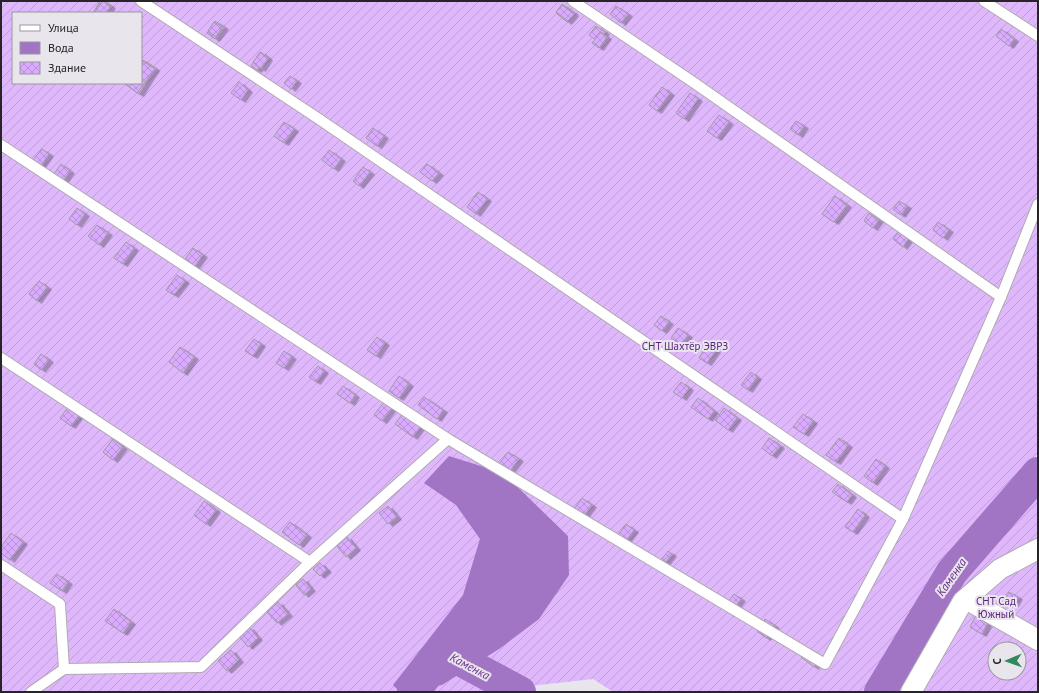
<svg xmlns="http://www.w3.org/2000/svg" width="1039" height="693" font-family="'PT Sans',sans-serif">
<defs>
<pattern id="garden-furrows" width="10" height="10" patternUnits="userSpaceOnUse"><rect width="10" height="10" fill="#deb8fb"/><path d="M-1 1l2-2M0 10L10 0M9 11l2-2" fill="none" stroke="#be9ed7"/></pattern>
<pattern id="building-cross-hatch" width="8" height="8" patternUnits="userSpaceOnUse"><rect width="8" height="8" fill="#d9aafd"/><path d="M0 0l8 8M0 8l8-8" fill="none" stroke="#ba92d9"/></pattern>
<filter id="shadow"><feDropShadow dx="4.5" dy="2.5" stdDeviation="0" flood-color="#0004"/></filter>
</defs>
<rect width="100%" height="100%" fill="#e9e5ec"/>
<g fill="url(#garden-furrows)" fill-rule="evenodd">
<path d="M1,1H1038V453L891,692H613L593,679L477,692H1ZM13,13H141V83H13Z"/>
<path d="M1038,488V692H896L989,538ZM995,649H1019V673H995Z"/>
</g>
<polygon fill="#a275c4" points="449,456 503,473 568,536 569,575 539,619 499,649 442,685 400,692 393,685 463,595 480,539 456,505 424,483"/>
<g fill="none" stroke-linecap="round" stroke-linejoin="round">
<g stroke="#a275c4" stroke-width="32">
<polyline points="413,692 445,652 520,692"/>
<polyline points="880,692 952,572 1038,473"/>
</g>
</g>
<g fill="url(#building-cross-hatch)" stroke="#9e9ba1" filter="url(#shadow)">
<polygon points="100,1 104,1 111,6 106,13 93,13"/>
<polygon points="103,1 110,7 106,13 94,13"/>
<polygon points="562,4 574,13 567,22 556,13"/>
<polygon points="562,5 574,14 568,21 556,12"/>
<polygon points="616,6 628,14 621,23 610,14"/>
<polygon points="215,21 224,27 215,39 207,33"/>
<polygon points="214,22 222,27 216,37 208,31"/>
<polygon points="596,26 605,32 598,42 589,35"/>
<polygon points="1001,29 1014,39 1009,46 996,36"/>
<polygon points="601,32 607,37 599,48 592,43"/>
<polygon points="260,52 267,57 257,70 251,66"/>
<polygon points="261,52 268,58 261,69 253,62"/>
<polygon points="141,59 155,68 139,94 125,84 126,83 141,83"/>
<polygon points="143,61 155,69 137,93 126,84 127,83 141,83 141,63"/>
<polygon points="290,76 297,81 291,89 284,83"/>
<polygon points="239,82 248,90 241,100 231,93"/>
<polygon points="662,87 670,93 657,111 649,105"/>
<polygon points="690,93 698,99 684,119 676,113"/>
<polygon points="719,115 729,122 717,138 707,131"/>
<polygon points="796,121 804,126 798,135 790,129"/>
<polygon points="284,122 294,129 284,143 274,136"/>
<polygon points="373,128 384,136 377,146 366,138"/>
<polygon points="42,149 49,154 40,167 32,161"/>
<polygon points="329,150 341,159 334,169 322,160"/>
<polygon points="61,164 70,171 63,181 54,174"/>
<polygon points="427,164 439,173 432,181 420,172"/>
<polygon points="363,167 370,172 359,186 353,181"/>
<polygon points="478,192 487,199 476,214 467,207"/>
<polygon points="835,196 847,205 834,222 822,214"/>
<polygon points="899,201 907,206 901,215 893,209"/>
<polygon points="77,208 85,214 77,225 69,219"/>
<polygon points="869,213 879,220 873,228 864,221"/>
<polygon points="938,222 949,230 943,238 933,230"/>
<polygon points="97,225 108,233 99,245 88,236"/>
<polygon points="899,231 909,238 903,247 893,239"/>
<polygon points="126,242 134,248 123,264 114,258"/>
<polygon points="193,248 203,255 193,269 183,262"/>
<polygon points="177,275 185,281 174,295 166,290"/>
<polygon points="39,281 47,287 37,301 29,294"/>
<polygon points="661,316 669,322 662,331 654,325"/>
<polygon points="678,328 688,335 681,345 671,338"/>
<polygon points="377,337 385,343 376,356 367,350"/>
<polygon points="254,339 261,344 253,356 245,351"/>
<polygon points="708,344 716,350 707,363 699,358"/>
<polygon points="180,347 194,357 183,373 169,362"/>
<polygon points="284,351 292,357 284,368 276,363"/>
<polygon points="41,354 49,360 41,370 34,364"/>
<polygon points="318,366 324,371 316,382 309,377"/>
<polygon points="751,372 757,377 748,390 741,385"/>
<polygon points="399,376 409,384 399,398 389,391"/>
<polygon points="681,382 689,388 682,398 673,392"/>
<polygon points="343,386 355,395 350,403 337,394"/>
<polygon points="424,397 443,410 437,419 418,405"/>
<polygon points="698,398 714,411 708,419 691,407"/>
<polygon points="384,402 392,408 382,421 374,415"/>
<polygon points="69,406 80,414 71,426 60,418"/>
<polygon points="724,408 737,418 728,430 715,420"/>
<polygon points="403,413 421,426 413,437 395,424"/>
<polygon points="803,414 813,421 804,434 793,427"/>
<polygon points="769,438 780,446 772,456 762,448"/>
<polygon points="839,438 848,445 836,462 826,455"/>
<polygon points="113,439 123,447 113,460 103,452"/>
<polygon points="508,452 519,459 509,472 499,464"/>
<polygon points="876,459 885,466 873,483 864,476"/>
<polygon points="838,484 852,495 847,502 832,492"/>
<polygon points="582,498 592,505 584,516 574,509"/>
<polygon points="204,501 216,510 206,524 194,515"/>
<polygon points="388,506 397,517 388,524 379,513"/>
<polygon points="858,509 865,515 853,532 845,527"/>
<polygon points="290,522 307,535 299,545 282,532"/>
<polygon points="626,524 634,530 622,546 614,541"/>
<polygon points="11,533 23,542 10,560 1,553 1,547"/>
<polygon points="347,537 356,548 346,557 337,546"/>
<polygon points="668,551 672,554 662,567 658,564"/>
<polygon points="320,563 327,570 320,576 313,569"/>
<polygon points="57,574 68,582 62,591 50,583"/>
<polygon points="303,579 311,589 304,595 296,585"/>
<polygon points="1009,592 1018,597 1014,604 1005,600"/>
<polygon points="734,594 741,599 730,614 723,608"/>
<polygon points="278,602 288,614 277,623 267,612"/>
<polygon points="114,609 131,622 123,633 105,621"/>
<polygon points="976,615 988,622 982,634 970,627"/>
<polygon points="765,619 775,626 766,638 757,631"/>
<polygon points="249,627 258,638 248,647 239,636"/>
<polygon points="808,648 821,657 814,667 801,657"/>
<polygon points="231,650 239,660 227,671 218,661"/>
</g>
<g fill="none" stroke-linecap="round" stroke-linejoin="round">
<g stroke="#afabb1" stroke-width="12">
<g id="service">
<polyline points="141,1 319,119 903,519"/>
<polyline points="573,1 693,82 1001,297"/>
<polyline points="984,1 1038,36"/>
<polyline points="1,145 448,439 825,664 903,519 1001,297 1038,204"/>
<polyline points="1,358 310,562"/>
<polyline points="1,565 60,604 64,669"/>
<polyline points="31,692 64,669 201,667 310,562 448,439"/>
</g>
</g>
<g stroke="#afabb1" stroke-width="22">
<g id="minor">
<polyline points="966,599 1038,640"/>
<polyline points="911,692 963,601 1000,569 1038,549"/>
</g>
</g>
<use href="#service" stroke="#fff" stroke-width="10"/>
<use href="#minor" stroke="#fff" stroke-width="20"/>
</g>
<g text-anchor="middle" dominant-baseline="central" stroke-width="4" stroke-linejoin="round" paint-order="stroke">
<g font-size="11" fill="#5b1f7e" stroke="#e9e5ec">
<text x="685" y="346">СНТ Шахтёр ЭВРЗ</text>
<text x="996" y="601">СНТ Сад<tspan x="996" dy="13">Южный</tspan></text>
</g>
<g font-size="12" font-style="italic" fill="#672d8c" stroke="#e9e5ec">
<text transform="translate(951 577) rotate(-55)">Каменка</text>
<text transform="translate(470 666) rotate(28)">Каменка</text>
</g>
</g>
<rect width="1039" height="693" fill="none" stroke="#262427" stroke-width="4"/>
<rect x="12" y="12" width="130" height="72" fill="#e9e5ec" stroke="#9b989d"/>
<rect x="20" y="25" width="20" height="6" fill="#ffffff" stroke="#9b989d"/>
<text x="48" y="32" font-size="12" fill="#262427">Улица</text>
<rect x="20" y="42" width="20" height="12" fill="#a275c4" stroke="#9b989d"/>
<text x="48" y="52" font-size="12" fill="#262427">Вода</text>
<rect x="20" y="62" width="20" height="12" fill="url(#building-cross-hatch)" stroke="#9b989d"/>
<text x="48" y="72" font-size="12" fill="#262427">Здание</text>
<g transform="translate(1007 661) rotate(268)"><circle r="19" fill="#e9e5ec" stroke="#9b989d"/>
<path d="M0-3L7 15L0 10L-7 15Z" fill="#2f8a60"/>
<text y="-6" font-size="11" font-weight="bold" text-anchor="middle" fill="#262427">С</text>
</g>
</svg>
